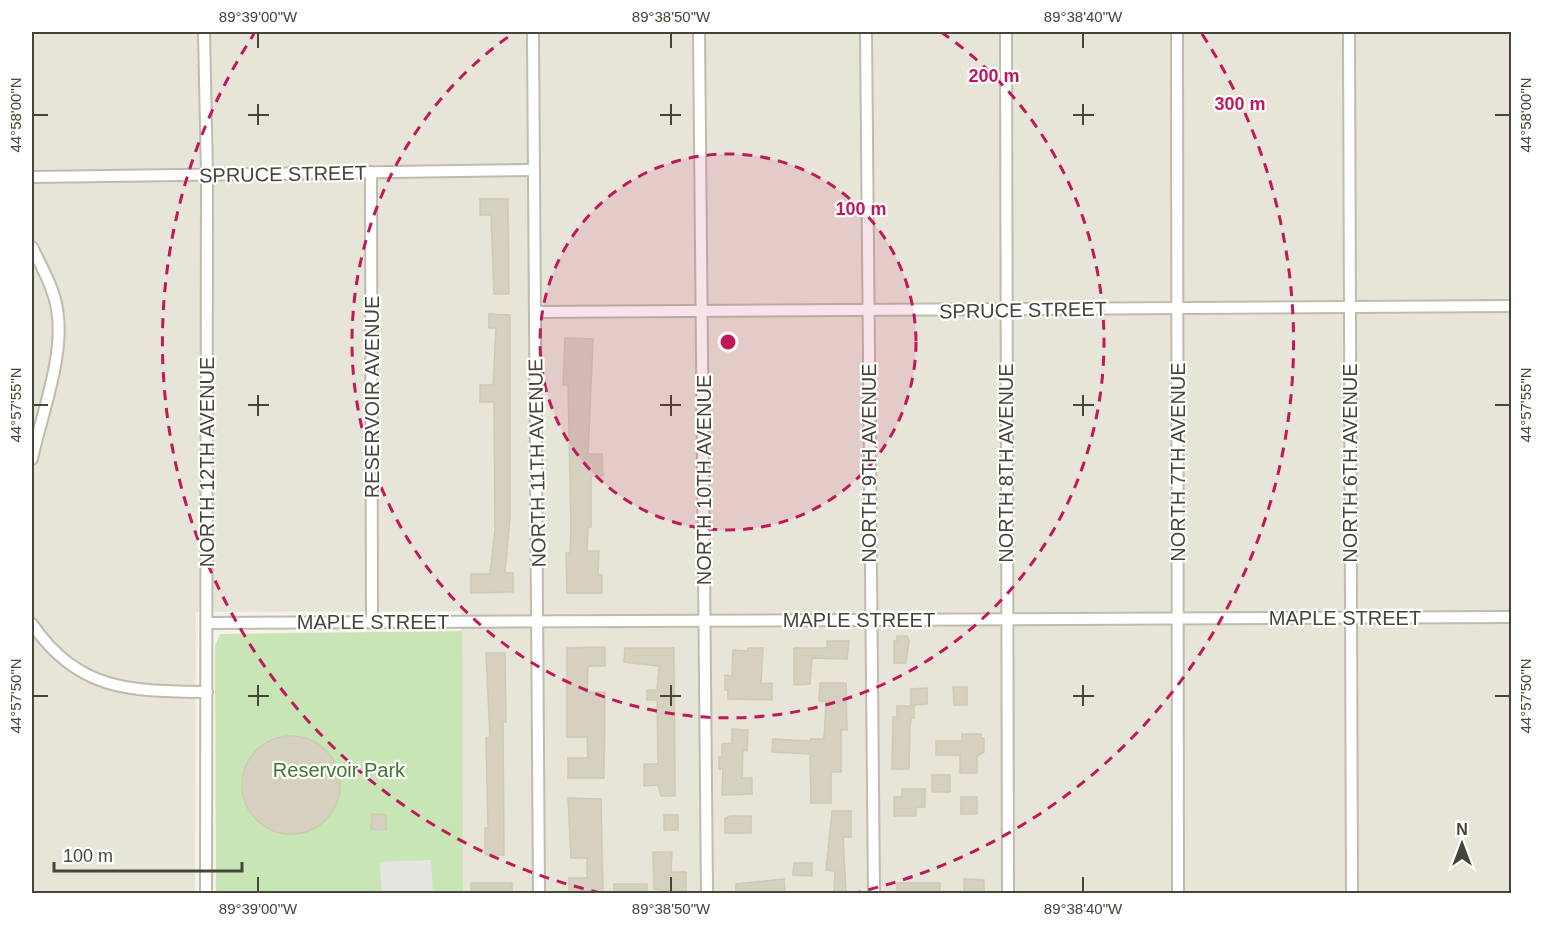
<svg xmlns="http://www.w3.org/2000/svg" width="1543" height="925" font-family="Arial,sans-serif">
<rect width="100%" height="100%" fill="#f4f2ea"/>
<polygon fill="#e7e5d8" points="32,32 1511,32 1511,893 463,893 461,611 196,612 195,893 38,893 32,888"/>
<polygon fill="#c8e5b5" points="462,631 463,893 216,894 215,646 220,634"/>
<polygon fill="#e6e4e1" points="431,860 433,893 382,893 380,862"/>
<g fill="#d5d0c0" stroke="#cfc9b3" stroke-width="1.5">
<polygon points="480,199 508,199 509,294 494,294 491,215 480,215"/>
<polygon points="489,314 510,315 510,517 505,573 513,573 513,592 471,593 471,574 490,574 495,530 494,402 480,402 480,385 493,385 496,328 489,328"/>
<polygon points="565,338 593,339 588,454 602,454 603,476 591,476 591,527 588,527 587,551 599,551 598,575 602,575 602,593 567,593 566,553 570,553 571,527 568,385 563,385"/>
<polygon points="897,636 907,636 909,641 906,663 894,663 894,641 897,641"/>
<polygon points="827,641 849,641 847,659 812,658 810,684 794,685 794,648 827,648"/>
<polygon points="605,647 605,666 588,666 587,692 605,692 604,778 568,778 568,758 588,758 587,737 567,737 567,648"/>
<polygon points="625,648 674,648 675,796 661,796 658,785 644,786 644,764 658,764 657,700 647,700 647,690 657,690 659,666 624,662"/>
<polygon points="748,648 763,648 761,684 772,683 772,700 728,699 728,690 725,690 725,675 732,676 733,650 748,651"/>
<polygon points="486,653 505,653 506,722 503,722 504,855 485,855 485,828 488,828 486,738 490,737"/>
<polygon points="820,683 846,683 847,730 841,730 841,772 831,772 831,803 811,803 810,754 772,752 773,739 810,741 810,739 824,739 826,701 819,701"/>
<polygon points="953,687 967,687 967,705 954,705"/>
<polygon points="927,688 927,704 911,705 911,689"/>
<polygon points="897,706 914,706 914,718 911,718 910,728 909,769 892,769 893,717 897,717"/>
<polygon points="732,729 748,730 747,751 743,750 742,778 752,778 752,794 722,795 723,769 719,769 719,757 722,757 722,744 732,743"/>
<polygon points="962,734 981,734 981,738 984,738 984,752 977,756 977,773 960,773 960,755 936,755 936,741 962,741"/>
<circle cx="291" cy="785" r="49"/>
<rect x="932" y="775" width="18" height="17"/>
<polygon points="902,789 925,789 925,807 916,807 916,816 894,816 894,797 902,797"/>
<rect x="961" y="797" width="16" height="17"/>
<polygon points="568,798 601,799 603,894 569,894 569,878 587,878 587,858 571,858"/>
<polygon points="832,811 851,811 851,837 843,837 846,894 834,894 835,871 826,870"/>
<polygon points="372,814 386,815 386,830 371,829"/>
<rect x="664" y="815" width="14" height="15"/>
<polygon points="730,816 751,816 751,833 725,833 725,818"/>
<polygon points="653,852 672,852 671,872 686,872 686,893 654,889"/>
<polygon points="794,863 812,863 812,876 793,875"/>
<polygon points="784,879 785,893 736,894 736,884"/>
<polygon points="964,879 984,880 984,894 964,894"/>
<rect x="471" y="883" width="41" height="11"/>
<rect x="897" y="883" width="43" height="11"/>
<rect x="614" y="884" width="33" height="10"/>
</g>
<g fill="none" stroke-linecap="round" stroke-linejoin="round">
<g stroke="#bfbbad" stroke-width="14">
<g id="minor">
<polyline points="204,32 207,175 206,894"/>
<polyline points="533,32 539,894"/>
<polyline points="699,32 707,894"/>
<polyline points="866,32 874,894"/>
<polyline points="1006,32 1008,894"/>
<polyline points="1177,32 1178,894"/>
<polyline points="1349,32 1352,894"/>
<polyline points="371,172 372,623"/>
<polyline points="32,177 534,170"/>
<path d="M32,247C43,270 56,291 58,317C63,359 41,417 32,459"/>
<polyline points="535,312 1512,306"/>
<polyline points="207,623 1512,617"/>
<path d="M32,624C79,692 131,691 207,692"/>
</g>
</g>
<use href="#minor" stroke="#fff" stroke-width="10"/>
</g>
<path fill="none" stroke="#474438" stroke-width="2" d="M258,33V48M671,33V48M1083,33V48M258,104V125M671,104V125M1083,104V125M33,115H48M248,115H269M660,115H681M1073,115H1094M1495,115H1510M258,395V416M671,395V416M1083,395V416M33,405H48M248,405H269M660,405H681M1073,405H1094M1495,405H1510M258,685V706M671,685V706M1083,685V706M33,696H48M248,696H269M660,696H681M1073,696H1094M1495,696H1510M258,877V892M671,877V892M1083,877V892"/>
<circle cx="728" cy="342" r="188" fill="#c2185b" fill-opacity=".12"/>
<g fill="none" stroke="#c2185b" stroke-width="3" stroke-dasharray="10 8">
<circle cx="728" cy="342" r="188"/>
<path d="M941 32A376 376 0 1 1 515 32"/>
<path d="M601 893A565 565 0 0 1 254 34M1202 34A565 565 0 0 1 855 893"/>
</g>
<g text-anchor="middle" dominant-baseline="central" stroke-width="4.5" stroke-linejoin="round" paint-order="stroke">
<g font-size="20" fill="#474438" stroke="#fff">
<text transform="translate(283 174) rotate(-1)">SPRUCE STREET</text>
<text transform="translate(1023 310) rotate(-1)">SPRUCE STREET</text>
<text transform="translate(372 397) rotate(-90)">RESERVOIR AVENUE</text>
<text transform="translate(207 462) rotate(-90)">NORTH 12TH AVENUE</text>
<text transform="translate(1178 462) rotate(-90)">NORTH 7TH AVENUE</text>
<text transform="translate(537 463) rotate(-91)">NORTH 11TH AVENUE</text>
<text transform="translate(869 463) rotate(-90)">NORTH 9TH AVENUE</text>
<text transform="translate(1006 463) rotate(-90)">NORTH 8TH AVENUE</text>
<text transform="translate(1350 463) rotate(-90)">NORTH 6TH AVENUE</text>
<text transform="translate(704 480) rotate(-90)">NORTH 10TH AVENUE</text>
<text x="1345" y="618">MAPLE STREET</text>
<text x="859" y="620">MAPLE STREET</text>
<text x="373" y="622">MAPLE STREET</text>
</g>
<g font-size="20" fill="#3e762e" stroke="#fff">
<text x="339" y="770">Reservoir Park</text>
</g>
</g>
<circle cx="728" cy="342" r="9" fill="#c2185b" stroke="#fff" stroke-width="3"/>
<g font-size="18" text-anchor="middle" font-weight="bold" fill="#c2185b" stroke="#fff" stroke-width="4.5" stroke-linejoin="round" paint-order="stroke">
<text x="994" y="82">200 m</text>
<text x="1240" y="110">300 m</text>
<text x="861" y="215">100 m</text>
</g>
<rect width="1543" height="925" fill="none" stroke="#ffffff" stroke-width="66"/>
<g transform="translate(1462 844)" stroke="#ffffff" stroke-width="4.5" paint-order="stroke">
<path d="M0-4.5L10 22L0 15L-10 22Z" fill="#474438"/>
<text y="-9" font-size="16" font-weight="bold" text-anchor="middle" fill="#474438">N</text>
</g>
<path d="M54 862v9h188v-9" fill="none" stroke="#474438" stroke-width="3"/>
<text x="63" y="862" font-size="18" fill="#474438" stroke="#ffffff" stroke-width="4.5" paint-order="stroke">100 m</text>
<rect x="33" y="33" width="1477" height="859" fill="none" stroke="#474438" stroke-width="2"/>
<g font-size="15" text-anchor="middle" fill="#474438">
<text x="258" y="22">89°39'00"W</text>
<text x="671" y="22">89°38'50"W</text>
<text x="1083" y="22">89°38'40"W</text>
<text transform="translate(16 115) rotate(-90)" y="5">44°58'00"N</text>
<text transform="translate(1526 115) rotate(-90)" y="5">44°58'00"N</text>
<text transform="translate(16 405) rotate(-90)" y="5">44°57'55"N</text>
<text transform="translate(1526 405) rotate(-90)" y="5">44°57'55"N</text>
<text transform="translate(16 696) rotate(-90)" y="5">44°57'50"N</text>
<text transform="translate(1526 696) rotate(-90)" y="5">44°57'50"N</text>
<text x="258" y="914">89°39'00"W</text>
<text x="671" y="914">89°38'50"W</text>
<text x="1083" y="914">89°38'40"W</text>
</g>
</svg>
